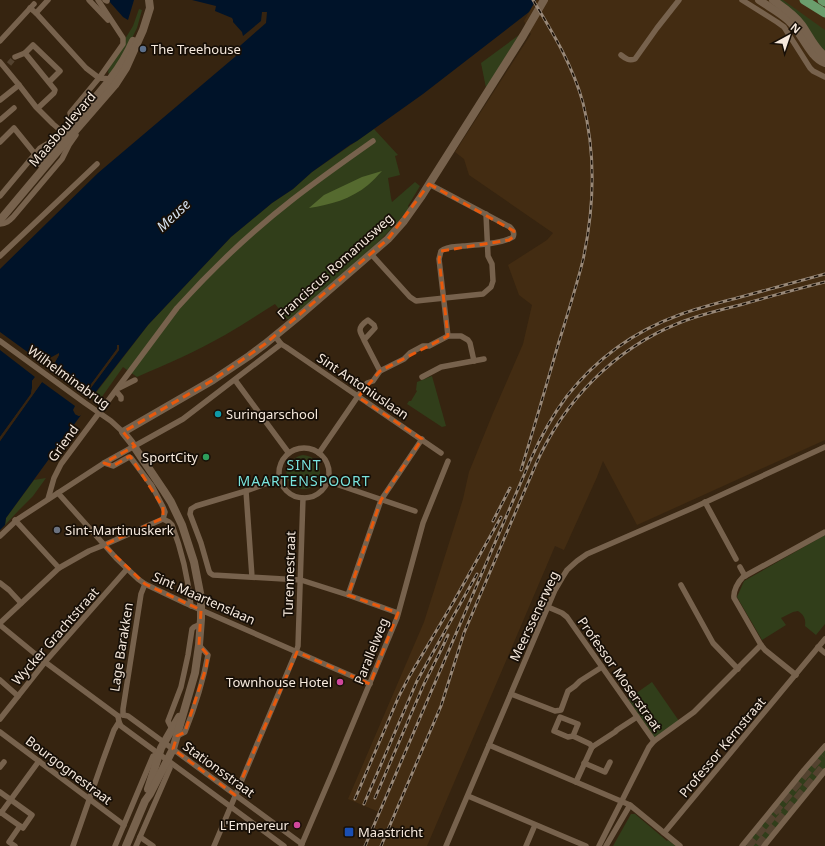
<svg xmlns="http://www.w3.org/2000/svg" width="825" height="846" font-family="'Noto Sans',sans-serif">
<rect width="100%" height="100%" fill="#362410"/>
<polygon fill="#432c12" points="530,0 825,0 825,440 637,525 603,461 597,477 564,550 555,546 427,846 364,846 379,812 348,799 424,622 463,499 469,472 493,413 523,344 532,305 519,295 508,265 547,240 553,233 469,175 464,159 455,152 531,34 524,21 533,5"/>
<g fill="#313e1a">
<polygon points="777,0 783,0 825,30 825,53"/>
<polygon points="139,9 142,10 137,28 125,52 110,74 109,74 108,72 109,68 125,39 133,26"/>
<polygon points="519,35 486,88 481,63"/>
<path d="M374,129L398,155L395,156L400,175L388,178L391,198L392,202L415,182L420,186L408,206L409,208C390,233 366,254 342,274C324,290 306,305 288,320L275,304C259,314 242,325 225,335C197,351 167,364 137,377L123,367L99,401L92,398L148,325L231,237L272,203L293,189L312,172Z"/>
<polygon points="432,376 446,426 442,427 407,404 409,401 411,401 417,391 416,390 417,382"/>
<path d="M303,455C328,457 324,492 301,489C297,488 293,486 290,483C281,472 290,457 303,455Z"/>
<polygon points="46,478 33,496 19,510 5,525 6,518 34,480"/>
<path d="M825,535V624L816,635L805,626C806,619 804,615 798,611L793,612L781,618L786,625L762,640L737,597L744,581Z"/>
<polygon points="652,682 679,721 655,738 628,699"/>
<polygon points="825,748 825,768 761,846 744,846"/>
<polygon points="631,814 635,814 667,841 668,840 676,846 613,846"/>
</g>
<path fill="#556a2f" d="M382,171C377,176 373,181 368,185C351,199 330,205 309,208L324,195L362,177Z"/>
<g fill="#001329">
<polygon points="108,0 134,0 128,20 123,17"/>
<polygon points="192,0 536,0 529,12 423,94 357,141 350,145 312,172 293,189 272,203 231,237 148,325 95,393 90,389 119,350 117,345 117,349 75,406 75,414 79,416 81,415 6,518 5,525 0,530 0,441 51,369 59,355 50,358 32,381 32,388 31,394 0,437 0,269 98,173 236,56 233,52 266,23 267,12 262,12 261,21 243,36 242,32 233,22 233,20 232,18 215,11 216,6"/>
</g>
<polygon fill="#362410" points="0,332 44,364 50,358 59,353 59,355 51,369 84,394 117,349 117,345 119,345 119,350 90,389 95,393 94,395 89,391 77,407 75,410 76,413 79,414 82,413 81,415 79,416 75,414 73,410 75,406 42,382 0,441 0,437 31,394 32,388 32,381 35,377 0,350"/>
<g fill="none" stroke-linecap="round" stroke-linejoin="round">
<polyline stroke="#53422f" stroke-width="5.5" stroke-dasharray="5.5 3" stroke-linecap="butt" points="9,64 15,57"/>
<g stroke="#53422f" stroke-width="10" stroke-dasharray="10 5" stroke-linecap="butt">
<polyline points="773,812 821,754"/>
<polyline points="747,846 778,808"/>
<polyline points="759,846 825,766"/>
</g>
<g stroke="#77624d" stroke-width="5.5">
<polyline points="89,0 108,20"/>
<polyline points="105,0 107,1"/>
<polyline points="742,0 777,22 784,27 810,68 813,71 825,77"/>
<polyline points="30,8 36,13 86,68 99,78 111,79"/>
<polyline points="36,13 48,0"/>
<polyline points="0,41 34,4"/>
<path d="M621,55C626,59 629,61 635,59L657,28L679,0"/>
<polyline points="15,57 25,53"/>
<polyline points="0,62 19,85 36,107 53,124 66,135"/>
<polyline points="0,100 19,85"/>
<polyline points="38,108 54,93 55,90 25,53 33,45 60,71 49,82"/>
<polyline points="0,120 14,108"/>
<polyline points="73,123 70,113 99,78 123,44 123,38 98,0"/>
<polyline points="0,142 14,128 35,154"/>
<path d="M429,184L510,227C513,230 515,233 513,237C502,244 477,245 463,246C455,247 447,246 441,251L439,259L448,336"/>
<polyline points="0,196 40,148 60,136"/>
<path d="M0,224C6,224 9,221 13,217L62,159L69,145L76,135"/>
<polyline points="371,254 410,297 416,301 483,294 491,287 493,281 492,264 488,256 486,214"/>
<polyline points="0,256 97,164"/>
<polyline points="275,336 281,344 286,347 441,453"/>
<path d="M364,340C363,337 360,333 360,330C360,326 365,322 368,320L374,325L375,328L364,340L380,371"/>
<polyline points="0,341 85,403 111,421 123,432"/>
<polyline points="422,377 441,367 484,359"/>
<polyline points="235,380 288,452"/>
<polyline points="119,388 135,380"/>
<polyline points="116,391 121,397 121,399"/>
<circle cx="304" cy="473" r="25"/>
<polyline points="319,453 367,383 373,381 380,371 404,359 410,353 423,346 429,346 448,336 461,336 468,340 470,343 474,361"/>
<polyline points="104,463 113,466 129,457 131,458 152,486 163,507 165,512 163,519"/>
<polyline points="279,479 246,491 196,506 191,509 190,514 201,543 209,571 210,573 213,575 301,580 348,595 398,613"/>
<polyline points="327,481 415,511"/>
<polyline points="246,491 252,577"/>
<polyline points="58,493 116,558 138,579 145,584 185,603 370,684"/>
<path d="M48,499L54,478L61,464L177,308C212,269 251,232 292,200C319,179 346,160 373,141"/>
<polyline points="705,502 736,559"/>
<path d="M163,519L169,522L172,525C182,551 188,578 191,606"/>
<polyline points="15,520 59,568"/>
<polyline points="0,536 18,519 104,463 183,419 281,344"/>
<polyline points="740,567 745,576"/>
<polyline points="0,583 9,590 21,603"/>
<polyline points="681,585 713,643 738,669"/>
<polyline points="348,595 381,500 422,439"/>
<polyline points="548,607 562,613 567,617 654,741"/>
<polyline points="0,623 59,568 89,551 104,545 163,519"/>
<polyline points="0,625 45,662 118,716"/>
<polyline points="818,647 825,653"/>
<path d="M796,675L765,650L761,645L734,598C733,591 738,582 743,577L825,532"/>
<polyline points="0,680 18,696"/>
<polyline points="511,694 555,711 561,710 568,691 575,686 580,681 602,667"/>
<polyline points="123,715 128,716 302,844"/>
<polyline points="123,715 123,709 141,594 145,584"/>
<polyline points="118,716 119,722 121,726 284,846"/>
<polyline points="0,719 45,662 127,569"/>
<polyline points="172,729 168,721 181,687 188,655 192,629 194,627 201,624"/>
<polyline points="0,732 124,825"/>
<path d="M177,736L185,732C195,707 203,682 208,655L199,645"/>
<polyline points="573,736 578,724 560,717 554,731 568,737 573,736 590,744 592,747"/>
<polyline points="489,745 630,805 680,846"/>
<polyline points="592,747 615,732 617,730 637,717"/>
<polyline points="584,763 605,772 610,762"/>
<polyline points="0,767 4,762"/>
<polyline points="576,782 592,747"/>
<polyline points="0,792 32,815 23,828 20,826 9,842 15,846"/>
<polyline points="468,796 586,846"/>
<polyline points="0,812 20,826"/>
<polyline points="1,813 39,761"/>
<polyline points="664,833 825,639"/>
<polyline points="140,837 153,846"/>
<polyline points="73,846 103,760 114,730 119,722"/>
<polyline points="115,846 153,756 159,754"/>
<polyline points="136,846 170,768 168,761"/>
<polyline points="214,846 296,652 298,646 303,498"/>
<polyline points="301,846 334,769 397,618 423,523 448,461"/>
<polyline points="446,846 555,590 562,578 567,570 577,561 587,554 695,507 825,447"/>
<polyline points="526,846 535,825"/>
<polyline points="599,846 649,747 654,741 694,712 761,645"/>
<polyline points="606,846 630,805"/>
<polyline points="742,846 804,770 825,746"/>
<polyline points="764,846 825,771"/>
</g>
<g stroke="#77624d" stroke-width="8">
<path d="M759,0C769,7 781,13 789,21C802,33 809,57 825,63"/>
<path d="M773,0C783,7 794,14 802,25C809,35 815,49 825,56"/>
<path d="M41,164C49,152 59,139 69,128C92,101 119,74 133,41"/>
<polyline points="1,219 63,145 115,85 126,68 143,30 150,8 149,0"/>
<polyline points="148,789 161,748 179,717"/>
<polyline points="126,846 145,801 150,794 173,749 195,673 199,645 201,619 201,598 194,562 182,525 171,502 164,491 131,442 123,432 213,380 249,356 265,344 298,317 388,239 404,221 421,197 523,36 544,0"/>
</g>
<g stroke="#6b9e6d" stroke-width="9">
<polyline points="804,0 825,13"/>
<polyline points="822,0 825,2"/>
</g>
<g stroke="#988878" stroke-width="3">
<g id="rail">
<path d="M521,470C534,428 546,386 558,345C567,316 576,288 583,260C594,209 596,154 583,103C573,66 553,33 533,0"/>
<polyline points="493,521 510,488"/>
<polyline points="375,798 424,684 442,648 448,635"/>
<polyline points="355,799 399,696 409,677 454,601 501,517"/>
<polyline points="364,804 417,681 477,574"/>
<path d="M365,846L530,461C540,438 552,416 567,396C596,359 635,331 679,315C698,308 718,303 737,298C766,290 796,282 825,274"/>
<path d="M381,846L441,706L464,633L536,464C564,401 614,349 679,323C699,315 720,310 740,305C768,297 797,289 825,282"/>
</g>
</g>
<use href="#rail" stroke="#170f07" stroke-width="1.5" stroke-dasharray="4.5" stroke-linecap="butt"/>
</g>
<path fill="none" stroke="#e8590c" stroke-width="3" stroke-dasharray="8 5" stroke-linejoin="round" d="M429,184L514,231L513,237L509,240L441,251L439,259L448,336L380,371L358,397L422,439L381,500L348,595L398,613L370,684L297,652L235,795L173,749L177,736L185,732L206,668L208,655L199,645L201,610L145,584L104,545L163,518V507L130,456L113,466L104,463L135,446L123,432L213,380L265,344L388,239Z"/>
<circle fill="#5c6f8a" stroke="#170f07" stroke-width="1.5" cx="143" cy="49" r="4"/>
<circle fill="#0f9aa8" stroke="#170f07" stroke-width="1.5" cx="218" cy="414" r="4"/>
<circle fill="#2e9e5b" stroke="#170f07" stroke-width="1.5" cx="206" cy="457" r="4"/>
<circle fill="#6b7280" stroke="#170f07" stroke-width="1.5" cx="57" cy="530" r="4"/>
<g fill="#d1479c" stroke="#170f07" stroke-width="1.5">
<circle cx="340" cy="682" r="4"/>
<circle cx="297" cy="825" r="4"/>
</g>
<rect fill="#1a4fb4" stroke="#170f07" stroke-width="1.5" x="344" y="827" width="10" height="10" rx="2"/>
<g text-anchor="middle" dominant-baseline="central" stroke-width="3.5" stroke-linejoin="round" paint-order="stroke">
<g font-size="13" fill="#f6e9dd" stroke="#170f07" text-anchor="start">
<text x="151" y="49">The Treehouse</text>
<text x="226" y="414">Suringarschool</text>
<text x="198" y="457" text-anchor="end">SportCity</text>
<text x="65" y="530">Sint-Martinuskerk</text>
<text x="332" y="682" text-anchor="end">Townhouse Hotel</text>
<text x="289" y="825" text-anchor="end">L'Empereur</text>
<text x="358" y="832">Maastricht</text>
</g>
<g font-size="13" fill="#f6e9dd" stroke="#170f07">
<text transform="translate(62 129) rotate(-49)">Maasboulevard</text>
<text transform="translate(335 266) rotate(-42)">Franciscus Romanusweg</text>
<text transform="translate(69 377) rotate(36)">Wilhelminabrug</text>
<text transform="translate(363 386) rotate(34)">Sint Antoniuslaan</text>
<text transform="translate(63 443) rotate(-54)">Griend</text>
<text transform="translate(289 574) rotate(-88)">Turennestraat</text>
<text transform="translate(204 598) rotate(24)">Sint Maartenslaan</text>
<text transform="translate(534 616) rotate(-65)">Meerssenerweg</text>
<text transform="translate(55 636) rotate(-49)">Wycker Grachtstraat</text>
<text transform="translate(121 647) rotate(-81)">Lage Barakken</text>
<text transform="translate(371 651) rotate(-68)">Parallelweg</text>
<text transform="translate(620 674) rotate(55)">Professor Moserstraat</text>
<text transform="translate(722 747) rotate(-50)">Professor Kernstraat</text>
<text transform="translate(219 769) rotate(36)">Stationsstraat</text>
<text transform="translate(69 770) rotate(37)">Bourgognestraat</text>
</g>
<g font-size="14" font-style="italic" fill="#d5e2f0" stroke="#170f07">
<text transform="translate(173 215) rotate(-43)">Meuse</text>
</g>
<g font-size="14" letter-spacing="1" fill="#79e4dd" stroke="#170f07">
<text x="304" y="464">SINT<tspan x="304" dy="16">MAARTENSPOORT</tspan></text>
</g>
</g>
<g transform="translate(789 36) rotate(40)" stroke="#170f07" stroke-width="3" paint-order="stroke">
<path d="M0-3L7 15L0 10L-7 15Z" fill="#f6e9dd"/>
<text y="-6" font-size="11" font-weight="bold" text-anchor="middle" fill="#f6e9dd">N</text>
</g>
</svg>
